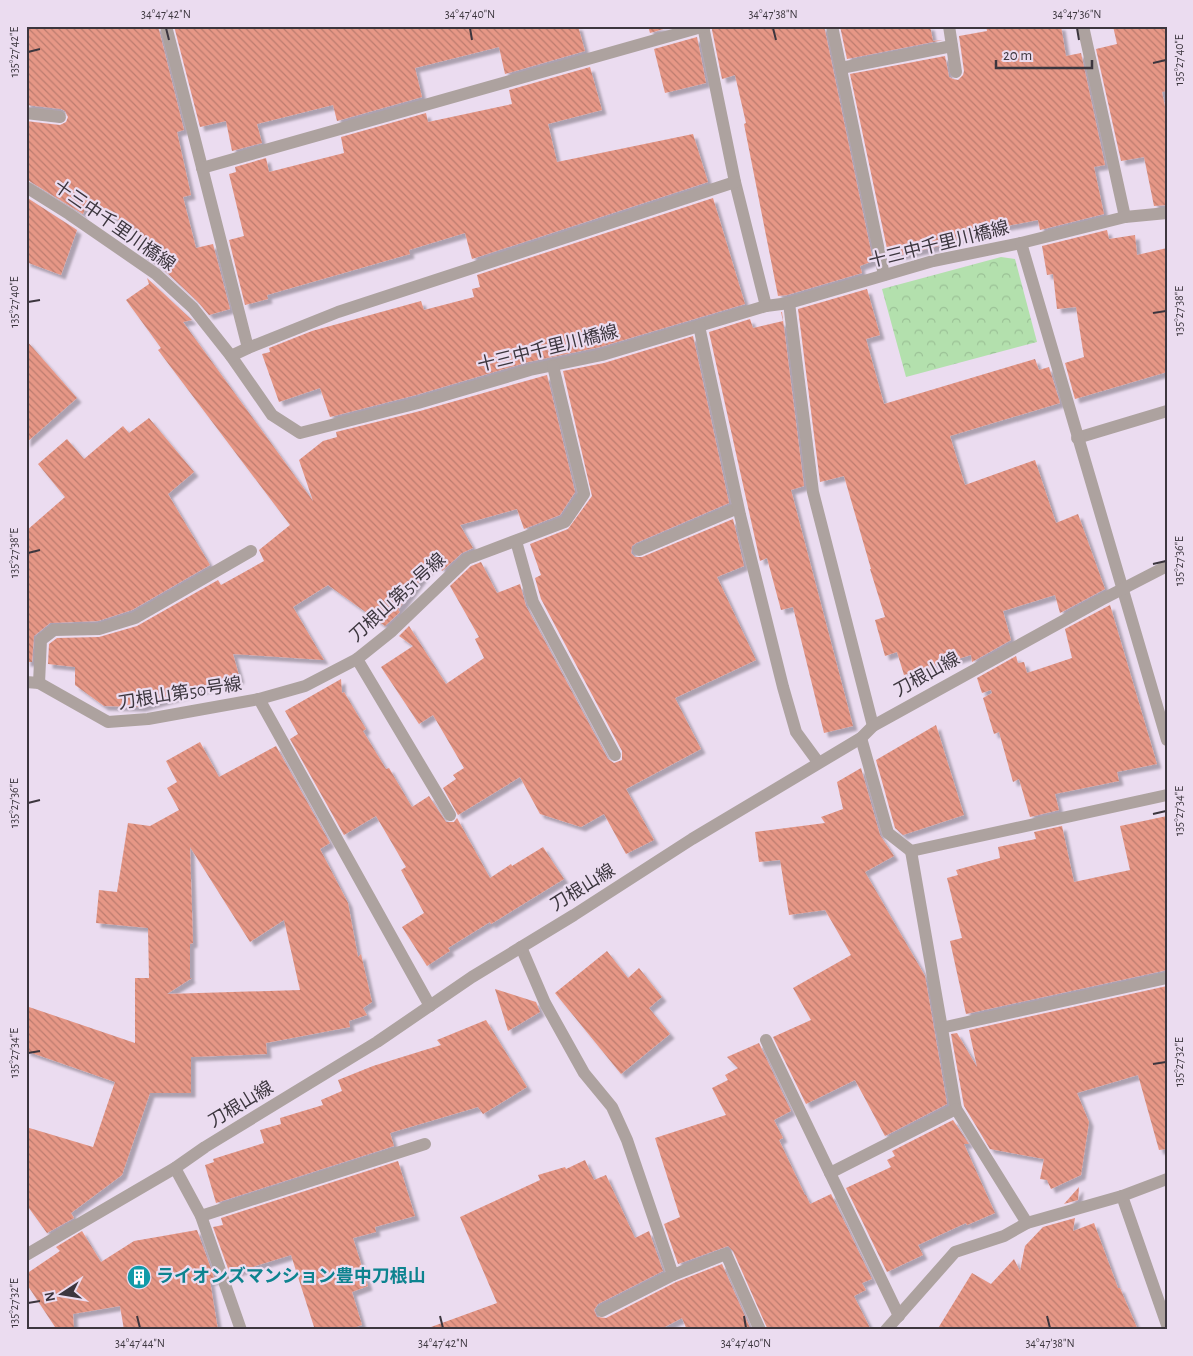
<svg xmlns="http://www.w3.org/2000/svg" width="1193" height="1356" font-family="'Alegreya Sans','Noto Sans JP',sans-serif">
<defs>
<pattern id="forest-crowns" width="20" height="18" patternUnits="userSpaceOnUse" patternTransform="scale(1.25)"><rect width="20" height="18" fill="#b3e0ad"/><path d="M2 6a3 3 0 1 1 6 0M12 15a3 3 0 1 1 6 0" fill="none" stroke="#9bc196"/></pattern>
<pattern id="building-back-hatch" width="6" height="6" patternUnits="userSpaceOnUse" patternTransform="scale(1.25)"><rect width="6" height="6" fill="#e69786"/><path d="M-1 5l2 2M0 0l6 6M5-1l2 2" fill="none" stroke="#bc7c6f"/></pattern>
<filter id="shadow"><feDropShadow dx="4.5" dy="4.5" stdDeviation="1" flood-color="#0004"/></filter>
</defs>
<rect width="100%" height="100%" fill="#ebdcf0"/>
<polygon fill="url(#forest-crowns)" points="1001,257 1015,259 1037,342 906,377 882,289"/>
<g fill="url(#building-back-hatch)" fill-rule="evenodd" filter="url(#shadow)">
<polygon points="26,26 158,26 184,130 177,132 191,195 183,197 196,248 213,244 230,309 209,315 198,302 162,268 142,254 136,229 87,203 83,214 26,179 26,121 60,125 66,122 68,117 65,111 61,109 26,105"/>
<polygon points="174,26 578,26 585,51 505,74 499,47 415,68 422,97 337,121 333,105 257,124 262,143 232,151 226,121 200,127"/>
<polygon points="648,26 674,26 650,33"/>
<polygon points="713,26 824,26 873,261 860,266 862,273 787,295 778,296 744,124 746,123 735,75 722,79 712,30"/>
<polygon points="840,26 930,26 933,41 943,40 847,59"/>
<polygon points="986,26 1061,26 1066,56 1081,53 1105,165 1094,167 1104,214 1040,230 1038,220 981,231 982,235 938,242 939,246 889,258 850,74 945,56 949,77 953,79 958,80 963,75 964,71 959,36 987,31"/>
<polygon points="1113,26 1167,26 1167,91 1162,92 1167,116 1167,205 1154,206 1144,157 1121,161 1096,49 1117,44"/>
<polygon points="697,37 706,83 665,93 654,49"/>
<polygon points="590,67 602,110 548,124 557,162 693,134 708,182 472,259 465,233 409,250 410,254 267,295 268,299 245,305 229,240 244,236 229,174 236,172 235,167 266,158 269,172 344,153 341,137 426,113 428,122 512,104 509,90"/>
<polygon points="26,197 77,230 61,275 26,262"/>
<polygon points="713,198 745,304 600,347 528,362 416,395 330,417 320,388 279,402 262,354 270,352 269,348 312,331 421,301 424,310 474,297 472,289 480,287 477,275"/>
<polygon points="1107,230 1109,239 1135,235 1137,255 1167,248 1167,372 1075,399 1065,363 1084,357 1076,307 1057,309 1053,274 1047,275 1042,246"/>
<polygon points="147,278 192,320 183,322 313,501 299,460 323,441 337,437 336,432 420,411 547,375 575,492 560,515 524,529 517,509 460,525 473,548 462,553 442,571 436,559 398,610 400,612 385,626 328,585 293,607 324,660 233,654 240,679 141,707 104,706 75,685 75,667 48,664 49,644 57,638 99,637 137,626 218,580 221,585 264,561 259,550 290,525 158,350 161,348 126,300 149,284"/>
<polygon points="867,289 880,335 866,339 884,404 1035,359 1039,370 1049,367 1060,403 950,436 965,485 1035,460 1056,523 1078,514 1105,589 1060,613 1055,595 1003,611 1011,640 972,662 971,655 904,675 897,652 885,656 875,620 885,617 870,569 871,569 844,476 820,482 798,309"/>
<polygon points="781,312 782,312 804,486 791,490 853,726 824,733 793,607 781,610 767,558 760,561 709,332 750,319 753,328 783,321"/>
<polygon points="693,336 729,503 636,543 632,546 631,553 635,557 642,557 733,519 744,566 717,577 756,660 675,698 701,749 626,789 654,840 626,854 604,814 581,827 540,814 520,777 458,815 443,788 456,779 453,775 464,768 433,715 419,724 381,667 413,646 399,636 409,626 446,684 484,658 475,639 479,637 450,586 471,566 481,562 497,593 520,584 526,606 608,759 614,763 622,760 622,751 541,599 535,578 541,575 530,544 568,529 592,496 563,371 604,363"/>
<polygon points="26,340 77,398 26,443"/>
<polygon points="149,418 194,472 168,494 210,565 132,610 98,621 50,623 34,636 32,662 26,662 26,531 65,497 38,464 67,439 84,459 123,426 129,433"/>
<polygon points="1110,605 1157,764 1117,772 1119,781 1055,794 1059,810 1030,817 1019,779 1013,782 999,732 994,734 983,698 992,693 991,690 982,693 977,678 1016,656 1018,663 1024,662 1027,673 1072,658 1065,629"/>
<polygon points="341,679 342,693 344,692 366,729 363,731 386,769 389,768 412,807 429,796 446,822 454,822 457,818 490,878 511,864 512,866 543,847 564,879 491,924 490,922 448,948 450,951 427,966 402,927 424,913 401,870 406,867 376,816 344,835 290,739 298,734 285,711"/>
<polygon points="936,725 964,815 903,835 895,828 876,760"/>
<path d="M200,742L219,777L276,746L330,843L320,849L348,903L358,957L361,954L372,1002L363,1008L367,1015L349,1021L350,1027L266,1043L267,1054L191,1057V1093H150L122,1175L71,1213L74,1218L47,1233L26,1204V1127L93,1147L115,1082L26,1051V1006L135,1043V978H149L148,928L96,923L99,890L117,892L128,823L150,826L179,810L167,788L177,782L166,761ZM190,847L250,942L284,920L300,990L167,994L192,978H190V944L193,943Z"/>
<polygon points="861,768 880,835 894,856 865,872 925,976 947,1104 885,1136 855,1080 806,1104 773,1037 811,1020 793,988 851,955 825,910 789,915 780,860 759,862 755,832 825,823 821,817 843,809 837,782"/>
<polygon points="1167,816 1167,970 966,1014 950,941 962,938 947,878 958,875 956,870 1000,858 998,847 1036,839 1034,832 1062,826 1074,882 1130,870 1120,826"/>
<polygon points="607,951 628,978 639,968 662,997 649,1008 670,1034 621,1074 555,993"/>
<polygon points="1167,986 1167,1149 1159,1150 1138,1075 1077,1093 1089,1122 1081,1175 1051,1189 1047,1180 1040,1179 1044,1159 990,1149 964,1106 951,1034 957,1033 977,1067 969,1030"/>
<polygon points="495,989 536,1002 540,1012 508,1031"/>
<polygon points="486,1020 527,1087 483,1114 478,1107 390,1133 394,1146 216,1203 205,1165 214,1162 213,1159 264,1143 260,1130 281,1124 280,1118 323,1105 321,1100 342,1091 338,1080 373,1066 441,1045 437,1040"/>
<polygon points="759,1043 791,1111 774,1120 783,1138 779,1140 805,1195 806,1195 810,1204 831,1194 872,1279 862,1283 866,1290 854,1296 871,1330 768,1330 733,1251 728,1246 678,1264 664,1224 680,1217 655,1138 726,1115 712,1088 728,1080 725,1075 738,1068 727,1057"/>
<polygon points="953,1120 969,1144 964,1144 995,1213 967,1225 966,1223 918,1245 923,1255 887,1272 846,1188 891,1167 887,1160 895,1156 892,1151"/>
<polygon points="585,1160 594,1180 606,1175 635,1238 649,1231 663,1271 598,1304 594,1310 597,1317 606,1318 676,1282 722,1264 751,1330 687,1330 682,1318 659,1330 432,1330 431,1327 497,1303 460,1217 540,1180 538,1175 565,1167 566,1169"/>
<polygon points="398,1161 415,1216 375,1227 376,1232 353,1238 368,1286 352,1292 362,1325 347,1330 315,1330 291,1255 230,1274 213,1227 223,1225 221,1218"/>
<polygon points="1079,1187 1078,1200 1064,1204"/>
<polygon points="1075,1218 1073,1231 1094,1223 1118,1288 1120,1288 1138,1330 937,1330 972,1273 991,1284 1014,1259 1020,1271 1025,1246 1043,1227"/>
<polygon points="197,1230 215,1280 210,1281 218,1330 124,1330 120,1306 73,1314 74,1330 57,1330 26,1283 26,1274 60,1251 56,1247 82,1231 101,1262 134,1241"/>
</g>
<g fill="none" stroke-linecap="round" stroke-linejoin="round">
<g stroke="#ada29f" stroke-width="12">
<polyline points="949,26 956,72"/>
<polyline points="841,68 952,46"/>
<polyline points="1077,438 1167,411"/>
<polyline points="516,541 533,602 615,755"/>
<polyline points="639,550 738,508"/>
<polyline points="357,659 450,815"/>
<polyline points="39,683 41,640 54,630 99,629 135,618 251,551"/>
<polyline points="766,1040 830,1173"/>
<polyline points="201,1216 425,1144"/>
</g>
<g stroke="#ada29f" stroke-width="12">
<polyline points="166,26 248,348"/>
<polyline points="703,26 735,182 766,306"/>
<polyline points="832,26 884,275"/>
<polyline points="1083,26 1125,217"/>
<polyline points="26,113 60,117"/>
<polyline points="202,168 705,26"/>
<polyline points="26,187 69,214 156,274 193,308 231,356 272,415 300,433 418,403 530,370 602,355 766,306 789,303 933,261 1021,243 1125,217 1167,213"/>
<polyline points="1021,243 1167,740"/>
<polyline points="789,303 813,492 873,726"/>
<polyline points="699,326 740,515 783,687 796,732 818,762"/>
<polyline points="231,356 248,348 338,312 735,182"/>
<polyline points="26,682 39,683 108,722 148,719 259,699"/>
<polyline points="861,738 888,833 911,851 1167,795"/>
<polyline points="911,851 956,1109 1027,1223"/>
<polyline points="521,947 545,1003 584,1073 612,1107 627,1140 673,1275 726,1254 760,1330"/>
<polyline points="430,1006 259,699 305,686 357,659 392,631 467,559 565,522 584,494 553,366"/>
<polyline points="941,1028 1167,978"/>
<polyline points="175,1168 201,1216 241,1330"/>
<polyline points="1122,1196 1167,1325"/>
<polyline points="26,1255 175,1168 205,1147 377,1042 472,977 574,915 692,839 861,738 873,726 1101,600 1167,566"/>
<polyline points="602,1311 673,1275"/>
<polyline points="899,1316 830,1173 956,1109"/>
<polyline points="886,1330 955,1252 1004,1236 1027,1223 1122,1196 1167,1179"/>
</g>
</g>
<path fill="none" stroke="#3c363e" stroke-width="2" d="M166,28L169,40M470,28L472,40M773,28L776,40M1077,28L1079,40M28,52L40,49M1153,63L1166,60M28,302L40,300M1153,313L1166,311M28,553L40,550M1153,564L1166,561M28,803L40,800M1153,814L1166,811M28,1053L40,1051M1153,1064L1166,1062M28,1303L40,1301M137,1316L140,1328M440,1316L443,1328M744,1316L746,1328M1047,1316L1050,1328"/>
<defs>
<g id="building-disc" transform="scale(1.25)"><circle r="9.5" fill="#0f9aa8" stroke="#ebdcf0"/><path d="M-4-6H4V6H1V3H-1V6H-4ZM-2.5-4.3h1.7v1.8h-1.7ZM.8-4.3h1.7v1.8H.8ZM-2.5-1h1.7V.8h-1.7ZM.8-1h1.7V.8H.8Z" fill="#fff"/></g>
</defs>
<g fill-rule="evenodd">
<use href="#building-disc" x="139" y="1277"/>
</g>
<g text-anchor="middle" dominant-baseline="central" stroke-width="4.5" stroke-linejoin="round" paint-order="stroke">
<g font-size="18" fill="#3c363e" stroke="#ebdcf0">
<text transform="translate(114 226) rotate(35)">十三中千里川橋線</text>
<text transform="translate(939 245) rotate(-14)">十三中千里川橋線</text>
<text transform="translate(548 349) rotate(-14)">十三中千里川橋線</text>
<text transform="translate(398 598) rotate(-42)">刀根山第51号線</text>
<text transform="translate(927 675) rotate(-29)">刀根山線</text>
<text transform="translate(180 694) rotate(-9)">刀根山第50号線</text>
<text transform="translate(583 888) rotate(-32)">刀根山線</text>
<text transform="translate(241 1105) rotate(-31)">刀根山線</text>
</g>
<g font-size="18" font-weight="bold" fill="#0d838f" stroke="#ebdcf0" text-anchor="start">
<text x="156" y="1277">ライオンズマンション豊中刀根山</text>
</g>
</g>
<rect width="1193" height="1356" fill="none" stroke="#ebdcf0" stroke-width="55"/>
<g transform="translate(62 1294) rotate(258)" stroke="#ebdcf0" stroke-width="4" paint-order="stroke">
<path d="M0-4L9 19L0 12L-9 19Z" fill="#3c363e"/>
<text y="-8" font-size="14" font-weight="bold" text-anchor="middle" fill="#3c363e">N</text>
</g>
<path d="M996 60v8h96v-8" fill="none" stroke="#3c363e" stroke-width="2.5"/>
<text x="1003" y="60" font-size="15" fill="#3c363e" stroke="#ebdcf0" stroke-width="4" paint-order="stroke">20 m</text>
<rect x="28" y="28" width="1138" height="1300" fill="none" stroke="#3c363e" stroke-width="2"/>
<g font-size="12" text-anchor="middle" fill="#3c363e">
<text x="166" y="18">34°47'42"N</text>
<text x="470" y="18">34°47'40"N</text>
<text x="773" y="18">34°47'38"N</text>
<text x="1077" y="18">34°47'36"N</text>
<text transform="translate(14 52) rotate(-90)" y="4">135°27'42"E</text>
<text transform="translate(1179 60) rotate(-90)" y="4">135°27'40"E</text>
<text transform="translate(14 302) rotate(-90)" y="4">135°27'40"E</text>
<text transform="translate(1179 311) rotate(-90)" y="4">135°27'38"E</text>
<text transform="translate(14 553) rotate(-90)" y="4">135°27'38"E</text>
<text transform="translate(1179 561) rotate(-90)" y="4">135°27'36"E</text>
<text transform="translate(14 803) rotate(-90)" y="4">135°27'36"E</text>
<text transform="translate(1179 811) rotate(-90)" y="4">135°27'34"E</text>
<text transform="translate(14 1053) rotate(-90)" y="4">135°27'34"E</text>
<text transform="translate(1179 1062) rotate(-90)" y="4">135°27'32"E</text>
<text transform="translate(14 1303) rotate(-90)" y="4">135°27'32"E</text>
<text x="140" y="1347">34°47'44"N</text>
<text x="443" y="1347">34°47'42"N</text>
<text x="746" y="1347">34°47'40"N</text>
<text x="1050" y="1347">34°47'38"N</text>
</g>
</svg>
